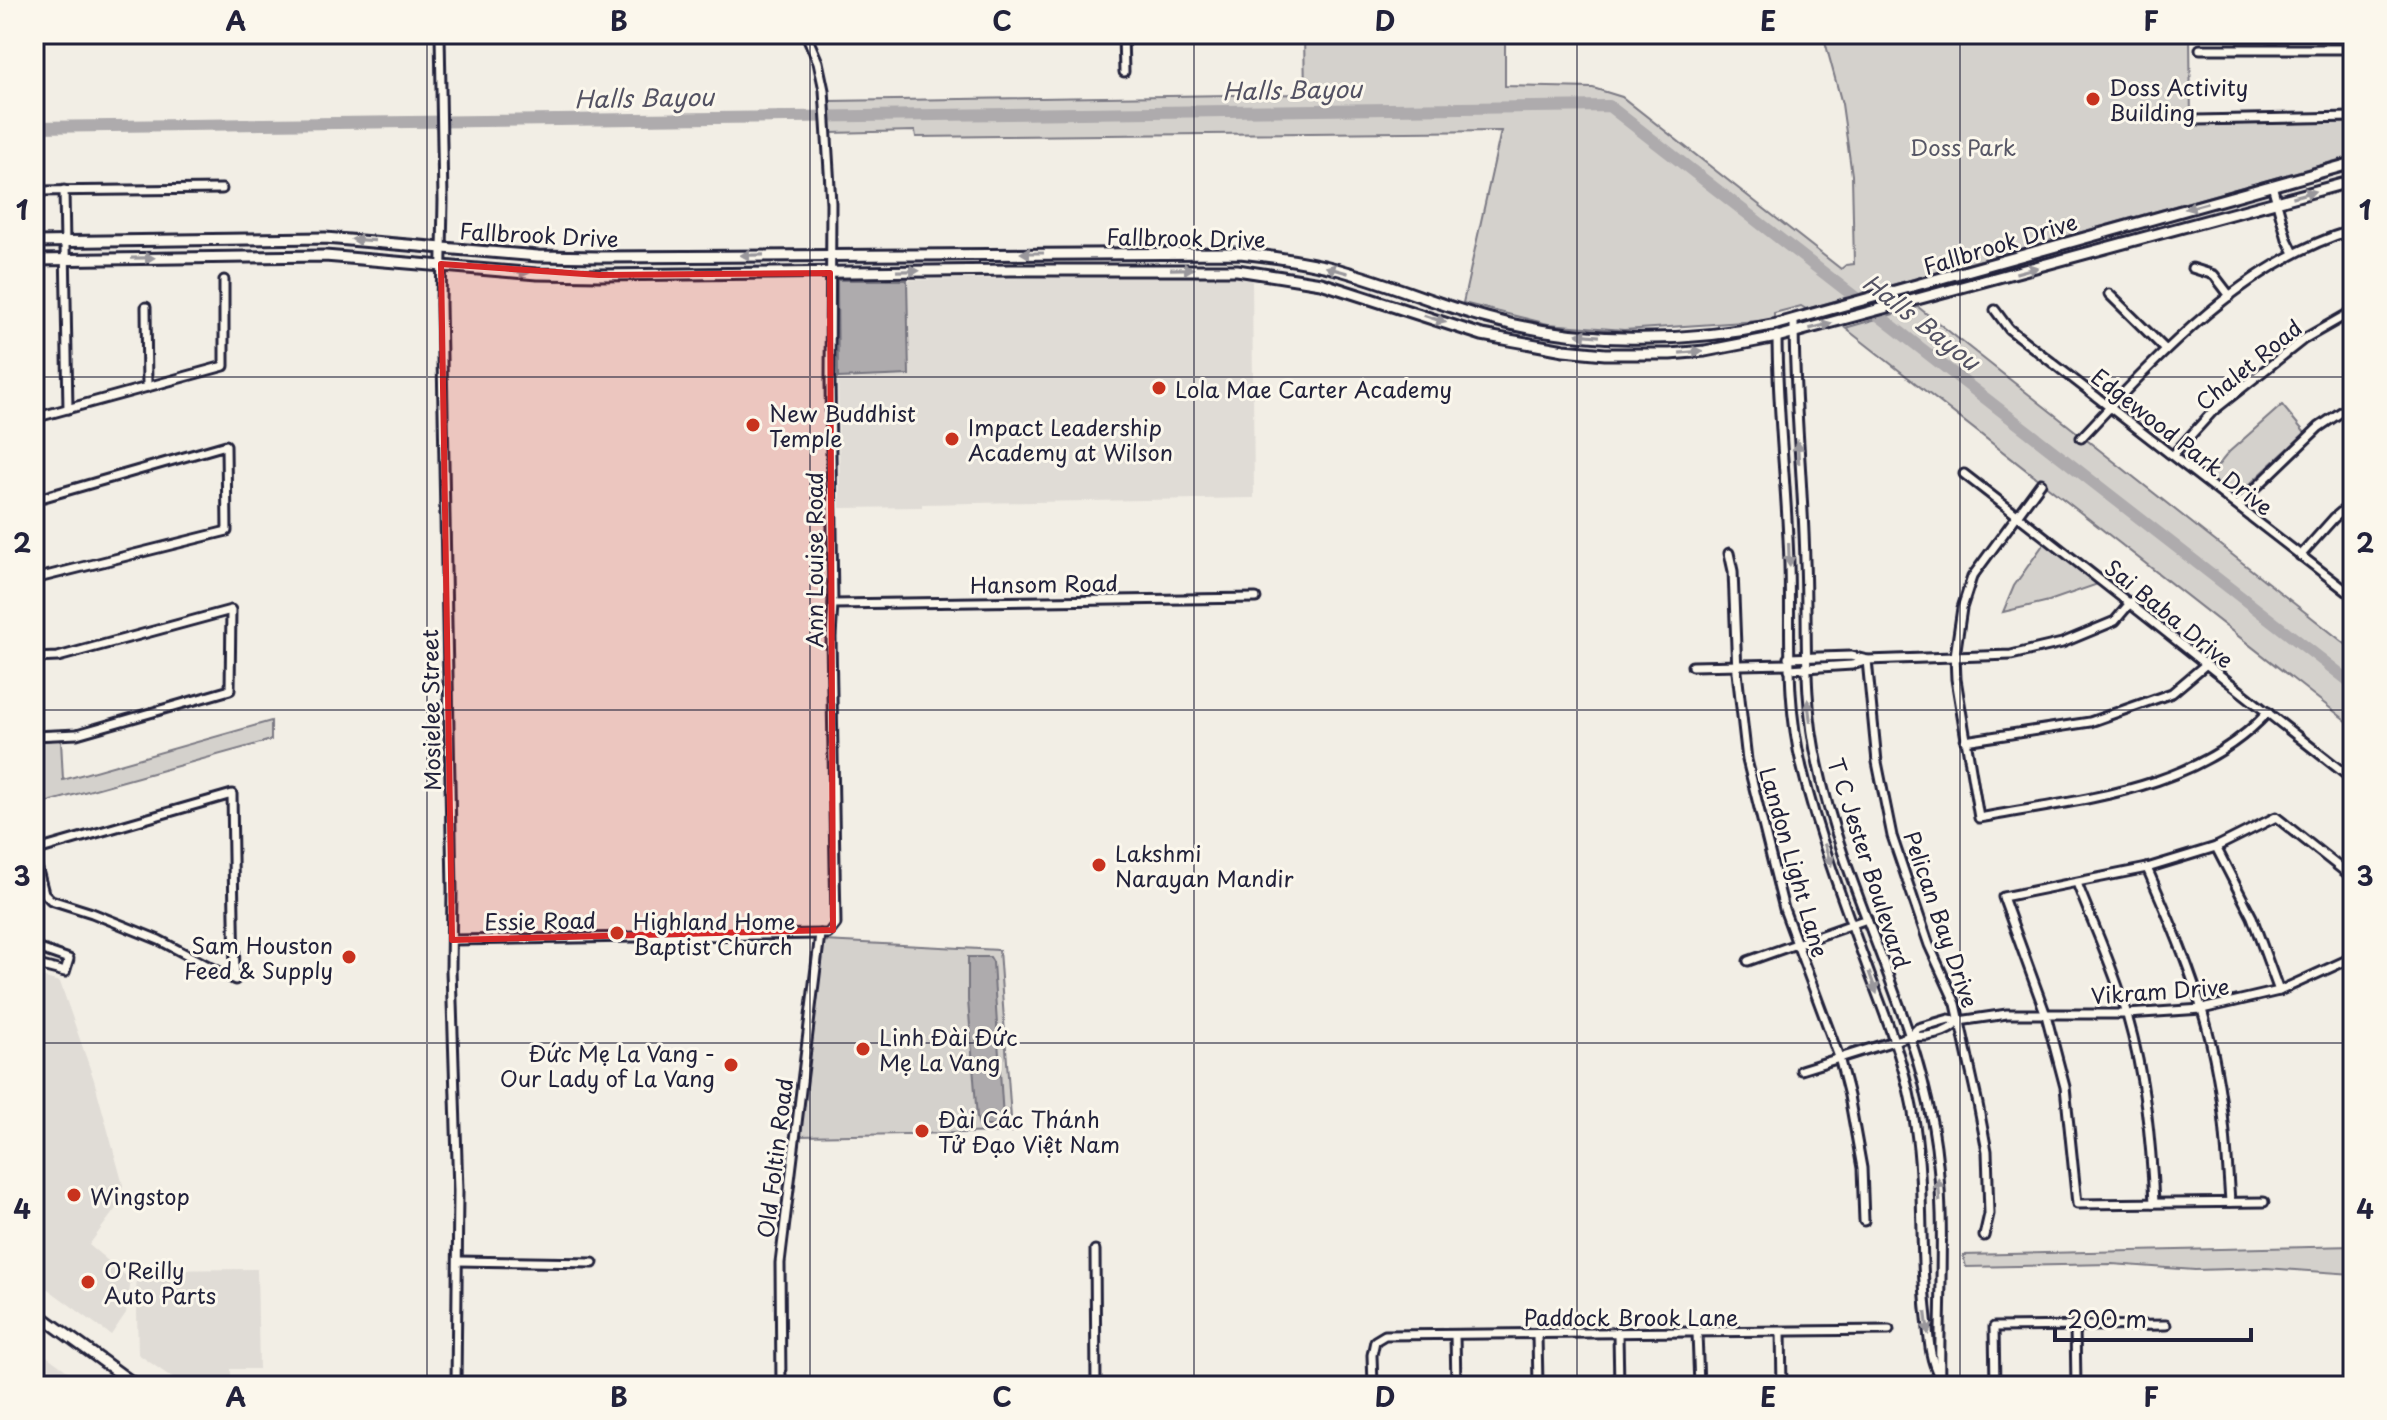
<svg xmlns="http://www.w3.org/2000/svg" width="2387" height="1420" font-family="'Playpen Sans',sans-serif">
<rect width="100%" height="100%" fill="#f2eee5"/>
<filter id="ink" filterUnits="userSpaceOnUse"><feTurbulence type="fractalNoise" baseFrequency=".0125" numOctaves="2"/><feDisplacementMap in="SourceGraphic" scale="16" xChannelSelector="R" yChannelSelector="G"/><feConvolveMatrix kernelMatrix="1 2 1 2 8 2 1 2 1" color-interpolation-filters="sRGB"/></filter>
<g filter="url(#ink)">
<g fill="#e0dcd6">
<polygon points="1193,275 1252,278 1254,498 922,504 922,507 840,508 838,378 909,375 907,280"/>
<polygon points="34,975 60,982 94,1080 123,1185 117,1207 89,1245 131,1280 126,1313 111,1335 34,1279"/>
<polygon points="257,1269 259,1369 231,1369 231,1386 184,1386 138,1354 136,1270"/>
<polygon points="34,1347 88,1386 34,1386"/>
</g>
<g fill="#d4d1cc" stroke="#7b7a84" stroke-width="2">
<polygon points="1304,34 1505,34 1505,86 1593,88 1622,97 1841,269 1846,265 1854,264 1852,175 1842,104 1823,34 2190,34 2191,125 2353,122 2353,156 1806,309 1801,306 1774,313 1774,320 1624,330 1548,324 1463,303 1501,131 916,137 915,131 830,133 829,101 1305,94"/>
<polygon points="1918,307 2353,650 2353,726 1845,328"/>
<polygon points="2282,405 2305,433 2238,495 2230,496 2207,479 2229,452"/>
<polygon points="2045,542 2098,584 2049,601 2003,612 2014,586"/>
<polygon points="271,721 271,740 34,806 34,740 61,740 63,780"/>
<polygon points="824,941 999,950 1012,1132 800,1136"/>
<polygon points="2353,1246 2353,1274 2266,1268 2195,1270 2112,1264 1966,1267 1963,1255"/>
</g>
<g fill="#aeabad" stroke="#76747f" stroke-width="2">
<polygon points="837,280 907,280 909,375 838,378"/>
<polygon points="968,957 990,957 993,962 1003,1118 1003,1125 997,1127 979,1125 977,1118 968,1000"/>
</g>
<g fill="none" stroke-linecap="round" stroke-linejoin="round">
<polyline stroke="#aeabad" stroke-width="12" points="34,127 1609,106 2353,684"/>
<g stroke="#22223b" stroke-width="13">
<g id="minor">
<polyline points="440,34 443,200 441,304 452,889 451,970 458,1191 456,1386"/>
<polyline points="1123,34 1124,72"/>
<polyline points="2200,49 2353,49"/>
<polyline points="2196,120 2353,117"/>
<polyline points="2272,185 2287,239 2294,253"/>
<polyline points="64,190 68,409"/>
<polyline points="34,191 222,189"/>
<polyline points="2192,268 2214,275 2230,296"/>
<polyline points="2109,294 2166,350"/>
<polyline points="146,307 147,387"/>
<polyline points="1995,310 2009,329 2353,596"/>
<path d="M1794,320C1794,401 1803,480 1805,561C1808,632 1802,695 1818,765C1844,889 1911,1002 1933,1127C1948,1212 1938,1300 1940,1386"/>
<path d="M1777,335C1777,411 1787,487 1789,564C1791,633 1785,700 1802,768C1819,838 1845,907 1870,975C1888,1023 1908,1073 1915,1125C1925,1189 1919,1254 1927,1318C1929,1338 1929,1358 1939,1376"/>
<polyline points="34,418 224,366 224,280"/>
<path d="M2081,438C2156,358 2245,261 2353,230"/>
<polyline points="2173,455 2213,411 2304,339 2353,311"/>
<path d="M1964,474C2095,575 2223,678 2353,780"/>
<path d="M2041,483L1972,577L1962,608L1955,656L1956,679L1979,818C2079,799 2195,792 2268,712"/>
<polyline points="34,500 226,445 227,531 34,579"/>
<polyline points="2238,505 2319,427 2353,404"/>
<polyline points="1729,553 1733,571 1737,672 1747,760 1784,909 1839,1057 1849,1096 1862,1168 1864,1221"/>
<polyline points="2300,556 2334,518 2353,502"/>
<polyline points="833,604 1256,598"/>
<polyline points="34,658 58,657 231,610 230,690 77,734 34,736"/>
<polyline points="1788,658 1851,656 1867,660 2011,655 2062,643 2115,621 2131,602"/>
<polyline points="1867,660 1877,762 1892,836 1929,945 1956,1004 1978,1104 1987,1151 1989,1214 1984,1236"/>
<polyline points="1692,666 1788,664"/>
<polyline points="1789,669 1852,665 1865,661"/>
<polyline points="1965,741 2090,722 2172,693 2205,665"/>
<polyline points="2216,847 2252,917 2279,991"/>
<polyline points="34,851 232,794 235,980 159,940 92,913 51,900 44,893 34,855"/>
<path d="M2147,868C2176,934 2205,1002 2217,1073C2225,1116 2227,1159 2230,1202"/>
<path d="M2077,883C2094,927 2115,971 2127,1015C2145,1077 2151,1140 2154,1203"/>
<polyline points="452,940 820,934 828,934 836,924 831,637 833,604 830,382 831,203 824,90 818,62 806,34"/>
<polyline points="34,947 69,959 65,972 34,964"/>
<polyline points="1748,961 1867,919"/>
<polyline points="1910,1036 1918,1028 1949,1019 1959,1021 2007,1014 2127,1014 2202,1009 2279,991 2345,961 2353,954"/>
<path d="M1801,1070L1910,1036C1926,1038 1948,1034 1959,1021"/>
<polyline points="2264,1202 2077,1204 2065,1087 2046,1015 2003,897 2147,868 2216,847 2276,817 2353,878"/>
<polyline points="1095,1250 1096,1386"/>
<polyline points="458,1261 593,1263"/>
<polyline points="2075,1326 2076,1386"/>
<polyline points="1781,1332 1782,1386"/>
<polyline points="1697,1333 1699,1386"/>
<polyline points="1618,1334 1619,1386"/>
<polyline points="1455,1335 1456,1386"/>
<polyline points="1537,1335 1538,1386"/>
<polyline points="781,1386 780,1263 820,934"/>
<polyline points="1373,1386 1372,1355 1375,1341 1385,1335 1889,1330"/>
<polyline points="1995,1386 1994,1327 2166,1325"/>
</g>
</g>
<g stroke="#22223b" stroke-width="15">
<g id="major">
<path d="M34,242L325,238L538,256L599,257L1240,253C1268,256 1296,260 1324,266C1380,279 1432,303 1487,318C1579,344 1684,344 1777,324L2353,163"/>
<polyline points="34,260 325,256 537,274 599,275 1010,270 1237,270 1321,283 1482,335 1564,350 1605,354 1670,354 1705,351 1777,337 2353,181"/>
<polyline points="34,1311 137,1386"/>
</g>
</g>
<use href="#minor" stroke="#fbf7ec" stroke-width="7"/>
<use href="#major" stroke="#fbf7ec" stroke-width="9"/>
</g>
<defs><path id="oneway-solid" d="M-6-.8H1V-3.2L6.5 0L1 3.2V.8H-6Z" transform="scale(2)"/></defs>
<g fill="#99979c">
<use href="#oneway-solid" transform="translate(2304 194) rotate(-15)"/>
<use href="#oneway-solid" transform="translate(2196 206) rotate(165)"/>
<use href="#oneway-solid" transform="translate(363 240) rotate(-177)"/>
<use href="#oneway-solid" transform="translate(1032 253) rotate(180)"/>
<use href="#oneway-solid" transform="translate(752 255) rotate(179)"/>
<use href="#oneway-solid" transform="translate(143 258) rotate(-1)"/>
<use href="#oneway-solid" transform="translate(1182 269) rotate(-1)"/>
<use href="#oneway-solid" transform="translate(1337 270) rotate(-164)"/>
<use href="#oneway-solid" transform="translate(2027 270) rotate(-15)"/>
<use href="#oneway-solid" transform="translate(908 271) rotate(-1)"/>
<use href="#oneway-solid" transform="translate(518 272) rotate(6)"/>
<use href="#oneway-solid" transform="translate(1435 319) rotate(18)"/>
<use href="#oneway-solid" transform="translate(1821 326) rotate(-14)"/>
<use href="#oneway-solid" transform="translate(1588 335) rotate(-175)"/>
<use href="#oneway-solid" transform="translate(1691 352) rotate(-5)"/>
<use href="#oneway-solid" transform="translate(1798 452) rotate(-94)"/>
<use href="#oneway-solid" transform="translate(1789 555) rotate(88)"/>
<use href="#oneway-solid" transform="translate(1809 711) rotate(-97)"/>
<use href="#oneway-solid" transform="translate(1828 855) rotate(72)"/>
<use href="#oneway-solid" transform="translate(1873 983) rotate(70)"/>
<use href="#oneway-solid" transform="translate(1939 1190) rotate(-94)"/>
<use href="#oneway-solid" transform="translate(1927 1323) rotate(83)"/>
</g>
</g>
<path fill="#d62828" fill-opacity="0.2" stroke="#d62828" stroke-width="6" stroke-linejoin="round" d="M441,264L599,275L830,273L833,930L452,940Z"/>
<path fill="none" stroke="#22223b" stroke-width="2" stroke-opacity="0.55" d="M427,34V1386M810,34V1386M1194,34V1386M1577,34V1386M1960,34V1386M34,377H2353M34,710H2353M34,1043H2353"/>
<g fill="#c8321e" stroke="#fbf7ec" stroke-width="3">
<circle cx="2093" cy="99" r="8"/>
<circle cx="1159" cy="388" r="8"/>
<circle cx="753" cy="425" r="8"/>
<circle cx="952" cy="439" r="8"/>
<circle cx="1099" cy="865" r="8"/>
<circle cx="617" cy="933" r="8"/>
<circle cx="349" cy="957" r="8"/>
<circle cx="863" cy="1049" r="8"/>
<circle cx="731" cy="1065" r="8"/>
<circle cx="922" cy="1131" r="8"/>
<circle cx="74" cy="1195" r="8"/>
<circle cx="88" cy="1282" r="8"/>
</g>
<g text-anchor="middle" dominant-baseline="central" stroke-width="6" stroke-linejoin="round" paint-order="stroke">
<g font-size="22" fill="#22223b" stroke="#fbf7ec" text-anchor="start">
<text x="2109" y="86">Doss Activity<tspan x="2109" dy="25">Building</tspan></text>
<text x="1175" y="388">Lola Mae Carter Academy</text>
<text x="769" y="412">New Buddhist<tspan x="769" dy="25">Temple</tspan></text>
<text x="968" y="426">Impact Leadership<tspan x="968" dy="25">Academy at Wilson</tspan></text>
<text x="1115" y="852">Lakshmi<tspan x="1115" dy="25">Narayan Mandir</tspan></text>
<text x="633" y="920">Highland Home<tspan x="633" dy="25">Baptist Church</tspan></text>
<text x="333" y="944" text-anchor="end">Sam Houston<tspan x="333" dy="25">Feed &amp; Supply</tspan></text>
<text x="879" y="1036">Linh Đài Đức<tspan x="879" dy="25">Mẹ La Vang</tspan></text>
<text x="715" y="1052" text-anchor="end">Đức Mẹ La Vang -<tspan x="715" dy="25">Our Lady of La Vang</tspan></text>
<text x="938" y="1118">Đài Các Thánh<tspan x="938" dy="25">Tử Đạo Việt Nam</tspan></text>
<text x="90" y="1195">Wingstop</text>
<text x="104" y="1269">O'Reilly<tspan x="104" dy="25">Auto Parts</tspan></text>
</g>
<g font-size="22" fill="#575766" stroke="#fbf7ec">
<text x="1963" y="146">Doss Park</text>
</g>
<g font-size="22" fill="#22223b" stroke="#fbf7ec">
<text transform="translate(539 234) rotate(3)">Fallbrook Drive</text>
<text transform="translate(1186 237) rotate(1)">Fallbrook Drive</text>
<text transform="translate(2000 243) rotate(-17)">Fallbrook Drive</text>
<text transform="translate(2248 364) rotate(-39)">Chalet Road</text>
<text transform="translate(2183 441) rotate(38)">Edgewood Park Drive</text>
<text transform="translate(813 560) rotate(-90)">Ann Louise Road</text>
<text transform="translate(1044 583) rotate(-1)">Hansom Road</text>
<text transform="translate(2170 613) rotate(39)">Sai Baba Drive</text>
<text transform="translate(430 710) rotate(-91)">Mosielee Street</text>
<text transform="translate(1795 862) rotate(74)">Landon Light Lane</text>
<text transform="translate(1870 863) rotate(72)">T C Jester Boulevard</text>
<text transform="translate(1942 919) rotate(71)">Pelican Bay Drive</text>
<text transform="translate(540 920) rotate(-1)">Essie Road</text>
<text transform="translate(2160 990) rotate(-4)">Vikram Drive</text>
<text transform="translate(774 1158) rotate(-83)">Old Foltin Road</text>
<text x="1631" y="1316">Paddock Brook Lane</text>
</g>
<g font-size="24" font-style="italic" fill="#535263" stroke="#fbf7ec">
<text transform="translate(1292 89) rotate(-1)">Halls Bayou</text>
<text transform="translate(644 97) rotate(-1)">Halls Bayou</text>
<text transform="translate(1922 321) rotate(38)">Halls Bayou</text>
</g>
</g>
<rect width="2387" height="1420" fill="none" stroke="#fbf7ec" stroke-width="88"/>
<path d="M2055 1328v12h196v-12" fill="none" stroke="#22223b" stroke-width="4"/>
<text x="2067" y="1328" font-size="24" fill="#22223b" stroke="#fbf7ec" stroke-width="6" paint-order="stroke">200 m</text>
<rect x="44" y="44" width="2299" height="1332" fill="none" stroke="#22223b" stroke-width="3"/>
<g font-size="26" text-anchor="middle" font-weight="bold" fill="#22223b">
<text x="236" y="31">A</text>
<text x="619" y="31">B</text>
<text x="1002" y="31">C</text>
<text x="1385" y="31">D</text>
<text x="1768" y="31">E</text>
<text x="2151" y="31">F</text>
<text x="22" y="220">1</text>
<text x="2365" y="220">1</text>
<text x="22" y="553">2</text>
<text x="2365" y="553">2</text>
<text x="22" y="886">3</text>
<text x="2365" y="886">3</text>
<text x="22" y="1219">4</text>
<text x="2365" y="1219">4</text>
<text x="236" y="1407">A</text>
<text x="619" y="1407">B</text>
<text x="1002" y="1407">C</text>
<text x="1385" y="1407">D</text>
<text x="1768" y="1407">E</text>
<text x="2151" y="1407">F</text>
</g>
</svg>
